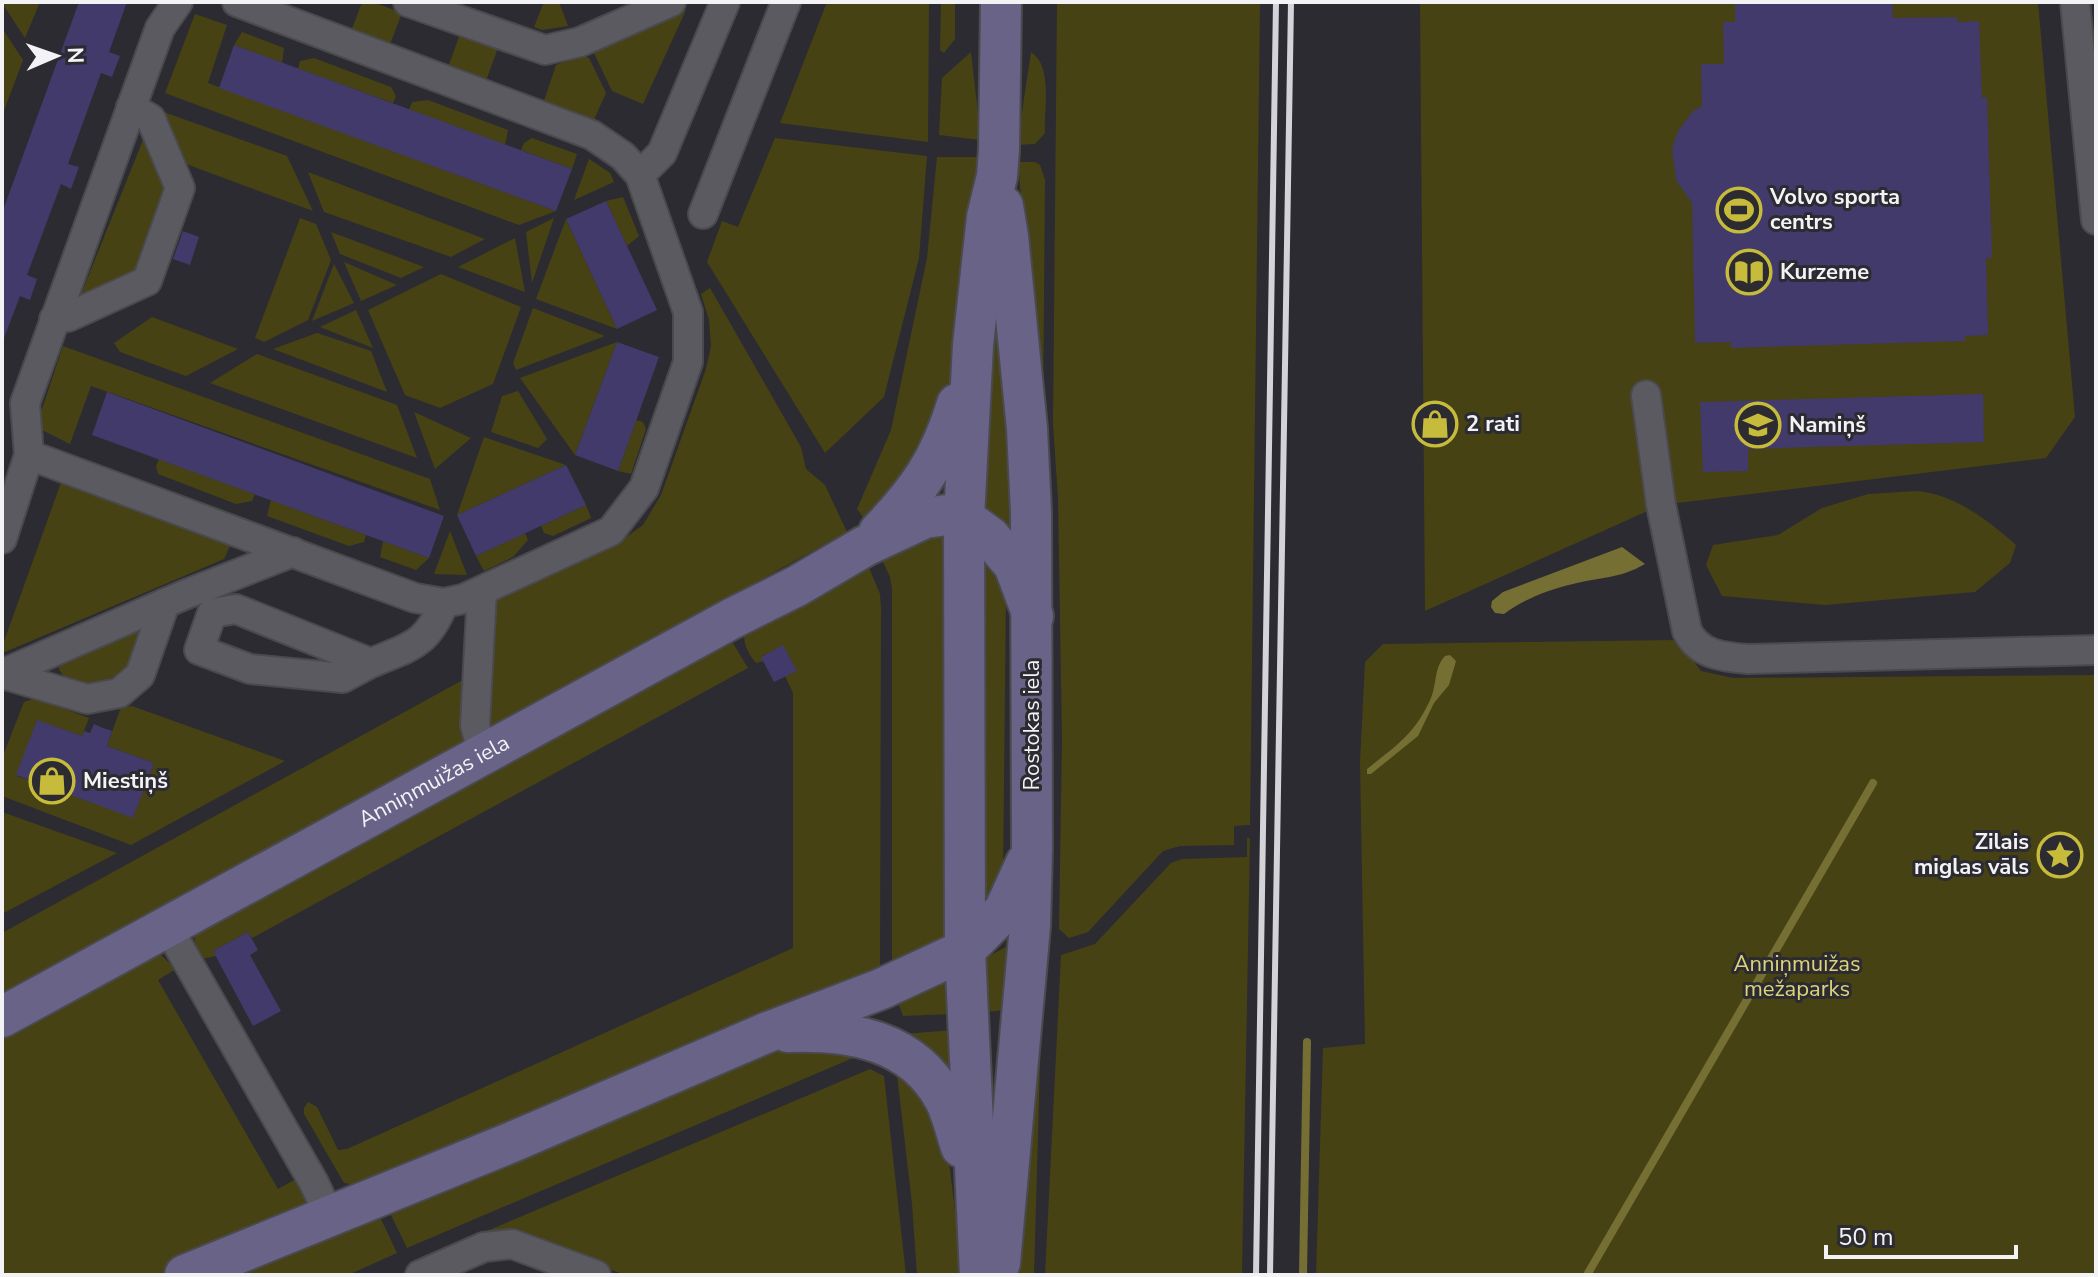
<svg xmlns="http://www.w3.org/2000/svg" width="2098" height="1277" font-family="'Nunito Sans',sans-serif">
<rect width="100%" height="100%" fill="#2c2b31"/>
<g fill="#464214">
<polygon points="2,2 40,2 25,38 2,3"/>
<polygon points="362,2 373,2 402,13 387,52 349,37"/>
<polygon points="544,2 559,2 568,26 542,30 534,27"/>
<polygon points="827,2 929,2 928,142 780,123"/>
<polygon points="941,2 955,2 955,39 944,53 940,50"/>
<polygon points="1057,2 1260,2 1250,825 1234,826 1234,845 1180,846 1163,851 1088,932 1069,938 1059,929 1062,739 1058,498 1053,424"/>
<polygon points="1420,2 2038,2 2075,417 2046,458 1661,505 1425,611"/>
<polygon points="686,10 643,104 612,91 593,51"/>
<polygon points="195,14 227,25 208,83 556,211 519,225 165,93"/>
<polygon points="2,28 23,60 2,116"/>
<polygon points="242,32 284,48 282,63 234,45"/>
<polygon points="460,34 498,48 484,86 446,73"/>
<polygon points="971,52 981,140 939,135 942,78"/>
<path d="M1031,52C1053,66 1044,109 1045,133L1035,144L1017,145Z"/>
<polygon points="581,55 589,58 606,93 591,126 542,107 556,65"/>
<polygon points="314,58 391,87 396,96 393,103 298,69 300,61"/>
<polygon points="428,100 508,130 505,145 409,110 412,102"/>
<polygon points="161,111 287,156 313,211 178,161"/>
<polygon points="147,130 170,185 141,269 80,297"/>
<polygon points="532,138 577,154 572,169 521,150 524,143"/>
<polygon points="775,138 927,156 919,258 884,397 825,453 707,262 722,221 738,227"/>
<polygon points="937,157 981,157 951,391 930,448 865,520 857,509 891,430 927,258"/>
<polygon points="589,159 610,173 614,182 574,200"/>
<polygon points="1018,162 1035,162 1040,165 1045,180 1043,413 1040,413"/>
<polygon points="308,172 485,239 451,257 324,212"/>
<polygon points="623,197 639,236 627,246 606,201"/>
<polygon points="300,218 316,224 331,260 308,320 264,342 255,338"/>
<polygon points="554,218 532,283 526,232"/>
<polygon points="566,219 617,329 536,299"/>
<polygon points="331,232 424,267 401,278 340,254"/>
<polygon points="515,238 525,292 458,267"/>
<polygon points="344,262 397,285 361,301"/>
<polygon points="334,264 354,303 312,321"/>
<polygon points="441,274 521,307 493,384 440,408 405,395 368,310"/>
<polygon points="710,288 801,447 806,469 825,485 847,532 487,731 493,600 618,543 643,525 661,495 706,369 711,346 709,320 701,294"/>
<polygon points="533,308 605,336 516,370 513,363"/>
<polygon points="996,309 1022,538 1002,522 981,510 985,431"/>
<polygon points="356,310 373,348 320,327"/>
<polygon points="152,317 238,349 186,376 120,352 114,343"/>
<polygon points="317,333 371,351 387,392 273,349"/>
<polygon points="617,342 575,455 520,378"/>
<polygon points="63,346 430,479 440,510 91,386 70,444 36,427"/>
<polygon points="257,354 397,405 417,458 210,383"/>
<polygon points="518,391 547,439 538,448 491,432 502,396"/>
<polygon points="414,412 471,438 435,469"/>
<polygon points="636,420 643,422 646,429 631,474 618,471"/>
<polygon points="484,437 566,465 457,515"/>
<polygon points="159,459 255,494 252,501 236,504 158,474 156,466"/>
<polygon points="63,477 233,539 224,559 5,652 2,647"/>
<path d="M1917,491C1954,494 1988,520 2016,545L2010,563L1975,592L1825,605L1722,596L1706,565L1713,545L1778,535L1822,508L1868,494Z"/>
<polygon points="271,500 366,535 364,542 349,546 267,516"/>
<polygon points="586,505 591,518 553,536 544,533 541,526"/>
<polygon points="450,531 467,575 434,574"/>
<polygon points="945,531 949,937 892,965 892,589 890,577 878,551"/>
<polygon points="525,533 528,540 513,557 484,571 476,556"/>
<polygon points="383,541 429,558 416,570 380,557"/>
<polygon points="980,545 1006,591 1003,878 979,921"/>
<path d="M865,558L880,594L881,609L880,971L357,1185L344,1183L304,1114V1108L308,1102L317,1107L338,1150L347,1149L793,948V693L785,676L783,646L762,656L764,661L756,663C747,652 742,641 745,628Z"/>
<path d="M131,632H137L141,638C139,646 137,655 132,662C116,682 69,699 58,666L61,662Z"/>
<path d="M731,640L748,668L252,938L248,932L213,951L216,956L201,959C194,950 193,940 196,930Z"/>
<polygon points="1678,640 1701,671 1733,678 2096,675 2096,1275 1316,1275 1323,1048 1365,1044 1360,762 1365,662 1383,644"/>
<polygon points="470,676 462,746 2,1000 2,933"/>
<polygon points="33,699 41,700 89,718 82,736 37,721 17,776 133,817 154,763 107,746 121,707 132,706 285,761 131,845 2,796 2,758 24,702"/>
<polygon points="2,812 117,853 2,914"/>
<polygon points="1247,838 1250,838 1242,1275 1045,1275 1061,955 1095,944 1171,863 1182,859 1247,857"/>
<polygon points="1013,943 1006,1010 984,1012 980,961"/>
<polygon points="147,953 162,956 176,969 158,980 278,1189 296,1179 309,1203 298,1218 164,1275 2,1275 2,1033"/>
<polygon points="949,973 952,1014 903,1016 896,997"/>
<polygon points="1041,1029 1034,1275 1011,1275"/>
<polygon points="953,1030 958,1089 903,1034"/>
<polygon points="787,1043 867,1052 407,1248 390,1213"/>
<polygon points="896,1066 918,1087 947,1146 963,1275 917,1275 912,1204"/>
<polygon points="870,1069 884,1076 906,1275 625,1275 516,1234 475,1236"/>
<polygon points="380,1217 397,1253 348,1275 240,1275"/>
</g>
<g fill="#756f33">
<path d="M1622,547L1645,564C1619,579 1600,577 1573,584C1548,590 1524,599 1504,614L1495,613L1491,607L1492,601L1503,592Z"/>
<path d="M1450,655L1456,661L1449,685L1434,703L1418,736L1371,774H1367V769C1397,745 1415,734 1431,698C1437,684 1434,667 1445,656Z"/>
</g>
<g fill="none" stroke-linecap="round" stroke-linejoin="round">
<g stroke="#756f33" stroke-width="8">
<polyline points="1303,1275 1307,1042"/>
<polyline points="1587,1275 1873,783"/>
</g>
</g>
<g fill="#413a6b">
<polygon points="79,2 127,2 109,52 120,56 112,77 101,73 68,164 79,167 71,189 61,184 27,275 37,279 30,300 20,296 4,338 2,338 2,213"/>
<polygon points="1735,2 1892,2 1893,18 1957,17 1957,22 1979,21 1982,98 1987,97 1992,258 1986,258 1988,335 1965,336 1965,341 1731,348 1731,342 1695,343 1692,203 1676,180 1672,149 1678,131 1693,111 1702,106 1701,64 1724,64 1723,22 1735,22"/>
<polygon points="234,45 572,169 556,211 219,88"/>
<polygon points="606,201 657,310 617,329 566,219"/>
<polygon points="183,231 199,237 190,265 173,259"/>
<polygon points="617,342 659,357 618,471 575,455"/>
<polygon points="107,392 444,516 429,558 92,435"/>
<polygon points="1983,394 1984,442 1748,449 1748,471 1703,472 1700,402"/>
<polygon points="1425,406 1445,406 1444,442 1425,442"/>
<polygon points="566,465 586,505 476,556 457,515"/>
<polygon points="783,645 797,671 774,682 761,657"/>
<polygon points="37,720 82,736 84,731 90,733 94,724 103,728 112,731 107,746 154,763 133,818 16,775"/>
<polygon points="248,932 258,950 250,955 281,1011 253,1026 213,951"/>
</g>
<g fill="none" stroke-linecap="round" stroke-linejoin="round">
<g stroke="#4a4a4e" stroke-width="32">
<g id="street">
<polyline points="408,2 545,50 580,42 671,2"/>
<polyline points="2075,2 2096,220"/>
<polyline points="640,175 662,153 725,2"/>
<polyline points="703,214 786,2"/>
<polyline points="54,319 68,317 147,281 180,188 151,119 131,107"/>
<path d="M1646,395L1661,505L1687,631C1699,655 1723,657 1748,659L2096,650"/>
<polyline points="29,455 415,598 444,603 463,599 611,531 644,488 688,362 688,312 640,175 623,156 592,135 237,2"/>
<polyline points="2,539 29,455 25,403 160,28 178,2"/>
<polyline points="482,591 475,725 483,755"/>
<path d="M371,663L343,678L250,669L199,650L212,613L236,609L371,663C411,646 426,646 444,603"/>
<polyline points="2,674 184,595 293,552"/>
<polyline points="2,674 87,699 119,693 140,675 165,603"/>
<polyline points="167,926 314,1183 329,1215"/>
<polyline points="420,1275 484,1247 512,1244 596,1275"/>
</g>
</g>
<g stroke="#4a4a4e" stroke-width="44">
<g id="secondary">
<path d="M879,532C919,490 940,460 957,404"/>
<path id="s1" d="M2,1017L731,619L797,586L865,546L925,518L947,515L964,518L990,537L1014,565L1033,616"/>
<path d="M788,1032C849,1030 913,1039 945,1100C952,1114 956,1132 961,1147"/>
<polyline points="1000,1263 1030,926 1032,848 1031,512 1027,429 1008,236 1003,206"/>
<polyline points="185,1275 512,1142 768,1032 881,989 965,950 1004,911 1026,863"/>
<polyline points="980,1275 965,950 964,518 973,345 987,217 997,176 999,150 1001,2"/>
</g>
</g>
<use href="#street" stroke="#5a5a60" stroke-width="28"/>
<use href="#secondary" stroke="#686387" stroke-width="40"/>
<g stroke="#d4d4d8" stroke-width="6">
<polyline points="1256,1275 1276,2"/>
<polyline points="1270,1275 1291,2"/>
</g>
</g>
<defs>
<g id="stadium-ring" transform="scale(2.3)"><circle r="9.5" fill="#2c2b31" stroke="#c7bb3b" stroke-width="1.5"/><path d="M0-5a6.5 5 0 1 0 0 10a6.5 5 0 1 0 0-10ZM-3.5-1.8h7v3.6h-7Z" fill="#c7bb3b"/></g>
<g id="library-ring" transform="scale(2.3)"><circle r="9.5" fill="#2c2b31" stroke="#c7bb3b" stroke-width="1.5"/><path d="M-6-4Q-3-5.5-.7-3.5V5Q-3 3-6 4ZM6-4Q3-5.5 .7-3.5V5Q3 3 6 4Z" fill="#c7bb3b"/></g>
<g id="shop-ring" transform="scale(2.3)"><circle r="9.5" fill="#2c2b31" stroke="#c7bb3b" stroke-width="1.5"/><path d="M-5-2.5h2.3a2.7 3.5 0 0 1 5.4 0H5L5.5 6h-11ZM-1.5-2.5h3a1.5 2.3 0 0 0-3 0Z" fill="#c7bb3b"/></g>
<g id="school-ring" transform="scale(2.3)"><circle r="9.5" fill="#2c2b31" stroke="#c7bb3b" stroke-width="1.5"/><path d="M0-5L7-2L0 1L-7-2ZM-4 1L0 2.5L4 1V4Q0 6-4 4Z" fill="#c7bb3b"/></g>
<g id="sight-ring" transform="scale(2.3)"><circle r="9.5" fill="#2c2b31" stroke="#c7bb3b" stroke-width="1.5"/><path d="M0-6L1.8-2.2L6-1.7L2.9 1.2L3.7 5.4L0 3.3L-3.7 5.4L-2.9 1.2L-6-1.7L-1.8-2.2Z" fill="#c7bb3b"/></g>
</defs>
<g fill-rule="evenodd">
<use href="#stadium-ring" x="1739" y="210"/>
<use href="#library-ring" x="1749" y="272"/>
<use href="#shop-ring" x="1435" y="424"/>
<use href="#school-ring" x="1758" y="425"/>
<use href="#shop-ring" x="52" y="781"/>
<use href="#sight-ring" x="2060" y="855"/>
</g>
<g text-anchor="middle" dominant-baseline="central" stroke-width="6" stroke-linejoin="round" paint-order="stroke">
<g font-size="22" font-weight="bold" fill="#f3f3f6" stroke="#2c2b31" text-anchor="start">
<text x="1770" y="197">Volvo sporta<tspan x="1770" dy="25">centrs</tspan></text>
<text x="1780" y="272">Kurzeme</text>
<text x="1466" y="424">2 rati</text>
<text x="1789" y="425">Namiņš</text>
<text x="83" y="781">Miestiņš</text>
<text x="2029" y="842" text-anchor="end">Zilais<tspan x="2029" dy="25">miglas vāls</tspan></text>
</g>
<g font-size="22" fill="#f3f3f6" stroke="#2c2b31">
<text transform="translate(1032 725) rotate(-90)">Rostokas iela</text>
<text stroke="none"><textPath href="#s1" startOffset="492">Anniņmuižas iela</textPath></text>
</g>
<g font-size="22" fill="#dcd47a" stroke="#2c2b31">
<text x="1797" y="964">Anniņmuižas<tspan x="1797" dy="25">mežaparks</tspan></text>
</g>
</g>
<rect width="2098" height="1277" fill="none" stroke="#f3f3f6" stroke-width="8"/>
<g transform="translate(56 56) rotate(88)" stroke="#2c2b31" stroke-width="6" paint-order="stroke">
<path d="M0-6L14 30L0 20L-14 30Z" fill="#f3f3f6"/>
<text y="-12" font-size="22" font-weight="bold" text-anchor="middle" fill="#f3f3f6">N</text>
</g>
<path d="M1826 1245v12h190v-12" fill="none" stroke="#f3f3f6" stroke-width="4"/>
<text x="1838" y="1245" font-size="24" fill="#f3f3f6" stroke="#2c2b31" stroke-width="6" paint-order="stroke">50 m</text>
</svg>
